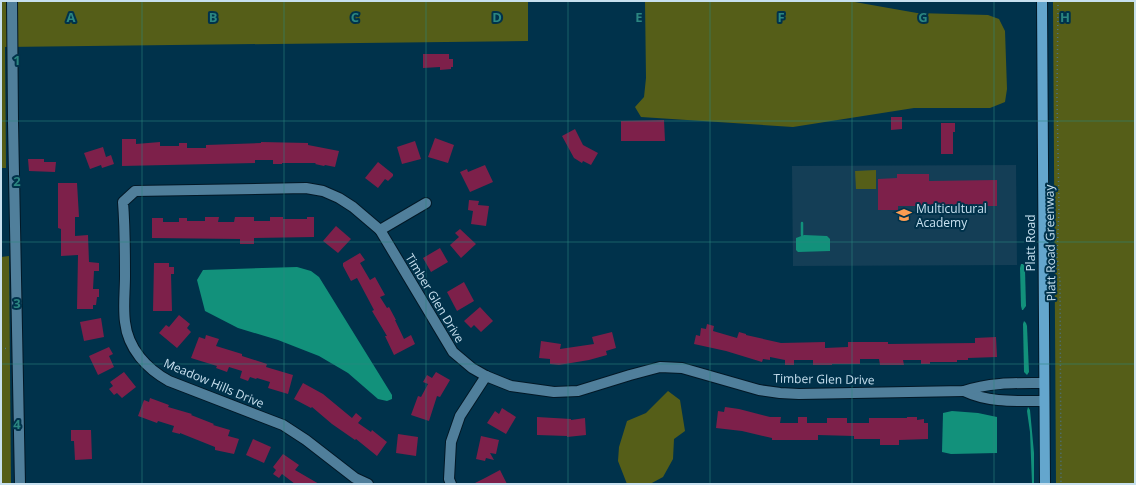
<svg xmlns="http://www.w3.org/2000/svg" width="1136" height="485" font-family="'Open Sans',sans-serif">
<rect width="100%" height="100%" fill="#00324b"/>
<polygon fill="#143e56" points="1016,165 1017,265 793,266 792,166"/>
<g fill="#555e18">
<polygon points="1,1 528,1 528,41 5,47 6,168 1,168"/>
<polygon points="645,1 849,1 917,13 988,15 999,19 1005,31 1007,89 1005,102 990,108 914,108 793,127 641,117 635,107 644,97 646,78"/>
<polygon points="1053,1 1135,1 1135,484 1056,484"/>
<polygon points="876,170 876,189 856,189 855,171"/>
<polygon points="9,256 11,484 1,484 1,257"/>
<polygon points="668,391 680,400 685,431 674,439 673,459 663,477 650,484 627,484 618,461 619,447 627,421 646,413"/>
</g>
<g fill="#12917b">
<polygon points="804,235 827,236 830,239 830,251 798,252 796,250 796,238"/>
<polygon points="1021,264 1024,264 1025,270 1026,306 1023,310 1022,310 1021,306 1020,268"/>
<polygon points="297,267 311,271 319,277 392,395 392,399 387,401 378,399 348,373 319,356 278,340 238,328 205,311 197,280 203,270"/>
<polygon points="1024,321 1026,323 1027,326 1029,372 1027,375 1024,372 1023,324"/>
<polygon points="1028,407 1030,410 1034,453 1034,484 1032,484 1030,432 1027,411"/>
<polygon points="952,411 978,413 997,417 997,453 951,454 942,452 943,413"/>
</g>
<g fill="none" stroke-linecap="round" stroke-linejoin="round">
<polyline stroke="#12917b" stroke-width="2.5" points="802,223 802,235"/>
</g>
<g fill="#7d204a">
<polygon points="423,54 449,54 449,59 453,59 453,67 451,67 451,69 440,70 440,67 423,68"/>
<polygon points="891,117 902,117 902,129 891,130"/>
<polygon points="664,120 665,141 621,141 621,121"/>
<polygon points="941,123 955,123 955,132 953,132 953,154 941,154"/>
<polygon points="575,129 583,145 598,153 591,165 583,161 582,163 574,158 562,136"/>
<polygon points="435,138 454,145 448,163 428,157"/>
<polygon points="122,139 136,139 136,144 160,142 160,146 179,146 179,143 187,143 187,148 206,148 206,145 261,143 261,142 308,143 308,145 339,151 335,167 325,165 324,166 315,164 316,163 282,163 282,164 273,164 273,160 255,160 255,163 122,166"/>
<polygon points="415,141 421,159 402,164 397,147"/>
<polygon points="103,147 106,157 111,155 114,164 102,168 101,165 90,169 84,153"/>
<polygon points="28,159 44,159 44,162 56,162 55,172 29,171"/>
<polygon points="378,162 393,174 393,176 388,181 385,179 378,188 365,178"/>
<polygon points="485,165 493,182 470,192 460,172 467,169 468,172"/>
<polygon points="897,174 929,174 929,181 997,180 997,206 898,206 898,210 878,210 878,179 897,178"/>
<polygon points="58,183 77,183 79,217 75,217 75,236 88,235 89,262 99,263 99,271 94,271 93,289 99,289 99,297 97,297 96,305 93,305 93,309 77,309 78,255 61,256 61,229 58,228"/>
<polygon points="469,200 479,201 478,205 489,206 486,226 471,224 473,211 468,210"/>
<polygon points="205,217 219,217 218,222 234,222 235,217 254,217 254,221 270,221 270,217 283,217 283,219 307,219 307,217 314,217 314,237 254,238 254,244 240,244 240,239 152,238 152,218 163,218 163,222 179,222 179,218 187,218 187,221 205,221"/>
<polygon points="336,226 351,239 338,253 323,241"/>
<polygon points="460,229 476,244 461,258 450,245 459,237 455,233"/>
<polygon points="440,248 448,262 431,272 423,258"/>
<polygon points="360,253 365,260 360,263 370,280 375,277 385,295 380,297 387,308 389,307 396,320 395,320 404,339 411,335 415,344 394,355 385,336 387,336 372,311 374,310 357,278 351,281 343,266 343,263"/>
<polygon points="154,263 169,263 169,267 174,267 174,274 171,274 172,311 153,311"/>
<polygon points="464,282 474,301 457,311 447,292"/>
<polygon points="480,307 493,321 481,332 474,325 471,328 464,321"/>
<polygon points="179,315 190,324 187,328 191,332 177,348 159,333 166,325 169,327"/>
<polygon points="101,318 104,337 84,341 80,322"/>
<polygon points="707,324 714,326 713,331 737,338 739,332 746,334 746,335 781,343 825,342 825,348 848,347 848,342 888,342 888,344 975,343 975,338 996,337 997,357 968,358 968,360 957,360 957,362 930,362 930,364 921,364 921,360 903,360 904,365 880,365 879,359 860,359 860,364 832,364 832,365 813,365 813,360 794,360 794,365 785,365 785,360 770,357 770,360 763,359 762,362 726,351 694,344 696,335 700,336 701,328 706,329"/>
<polygon points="612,332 616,348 606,351 607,355 589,360 559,365 550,364 550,359 539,358 541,341 561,344 560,349 594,344 592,337"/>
<polygon points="206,335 219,339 216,346 242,354 242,356 267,364 266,367 293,375 288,394 268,388 270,382 257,378 256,379 250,377 248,381 240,378 242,371 229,367 227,372 216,368 217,366 191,358 199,337 205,339"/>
<polygon points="109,347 113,354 109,356 114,367 98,375 89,356"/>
<polygon points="124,372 136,387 122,398 117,393 114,395 109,389 113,386 110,382"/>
<polygon points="436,372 450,380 440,397 437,396 429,421 411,415 418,396 421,397 428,384 423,382 427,375 432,378"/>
<polygon points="303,383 323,394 352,418 356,413 362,418 358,423 371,432 372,430 387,442 377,456 356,439 355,440 332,424 312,407 311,408 294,399"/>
<polygon points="150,398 169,405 168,407 192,414 191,415 214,424 213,425 230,430 228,436 239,439 234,454 215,450 215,447 180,433 180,434 172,432 174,426 158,421 157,423 138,416 144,400 149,402"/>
<polygon points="725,407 739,409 770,417 781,417 780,423 798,423 798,417 807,417 807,423 827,423 827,418 847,418 847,423 869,423 869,418 907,418 907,417 917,417 917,420 924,419 924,423 928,423 928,439 899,440 899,445 880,445 880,439 854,439 854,436 818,435 818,440 772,440 772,438 742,431 716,428 718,411 724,412"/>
<polygon points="502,408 516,417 506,434 487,423 495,411 499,414"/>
<polygon points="537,417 571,419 571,420 585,418 586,435 567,437 567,436 537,435"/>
<polygon points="71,430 91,430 92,459 75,460 74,441 71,441"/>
<polygon points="398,434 418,437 416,456 396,453"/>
<polygon points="481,436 499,440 496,454 490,453 494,460 486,458 485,461 476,459"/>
<polygon points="253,439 271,447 264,463 246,455"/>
<polygon points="283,454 299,465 295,470 319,484 295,484 282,474 279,478 273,474 276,470 273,467"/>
<polygon points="500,470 507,484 473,484 485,478"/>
</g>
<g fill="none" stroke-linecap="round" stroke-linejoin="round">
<g stroke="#021826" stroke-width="12">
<g id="minor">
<polyline points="12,1 13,123 20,484"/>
<polyline points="380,230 426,203"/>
<path d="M964,391C989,403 1017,401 1044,401"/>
<path d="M368,484L355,478L306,440L283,425L169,381C147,369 128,349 125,322C123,307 125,291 125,276C125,251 125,227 123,202L135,191L306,188L323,191L339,198L353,207L380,230L453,352L472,368L486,376L511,386L554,392L578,391L630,375L660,367L682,368L759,390L780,393L799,394L964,391C990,382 1017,383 1044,383"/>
<polyline points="451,484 449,479 451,442 460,416 486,376"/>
</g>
</g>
<g stroke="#021826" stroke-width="12">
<polyline id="major" points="1042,1 1045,484"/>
</g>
<g stroke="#4b7389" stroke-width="1.5" stroke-dasharray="1 3" stroke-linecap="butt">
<polyline points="1058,1 1057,97 1059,208 1057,256 1060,281 1061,484"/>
<polyline points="1,349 9,348"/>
</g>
<use href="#minor" stroke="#507f9b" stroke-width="10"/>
<use href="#major" stroke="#64a6cd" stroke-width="10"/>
</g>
<path fill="none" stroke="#2b8681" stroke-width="1" stroke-opacity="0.55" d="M142,1V484M284,1V484M426,1V484M568,1V484M710,1V484M852,1V484M994,1V484M1,121H1135M1,242H1135M1,364H1135"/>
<defs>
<g id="school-bare" transform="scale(1.2)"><path d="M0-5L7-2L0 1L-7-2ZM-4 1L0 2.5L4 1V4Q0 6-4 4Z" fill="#fc9d52" stroke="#00324b" stroke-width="2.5" paint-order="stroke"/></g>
</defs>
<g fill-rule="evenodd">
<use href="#school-bare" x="904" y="215"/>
</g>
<g text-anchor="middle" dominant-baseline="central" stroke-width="4" stroke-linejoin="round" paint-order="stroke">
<g font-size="12" fill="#c7e0ef" stroke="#00324b" text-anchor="start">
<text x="916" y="208">Multicultural<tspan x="916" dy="14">Academy</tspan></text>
</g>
<g font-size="12" fill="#c7e0ef" stroke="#00324b">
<text transform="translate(1030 243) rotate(-90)">Platt Road</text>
<text transform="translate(1050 243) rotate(-91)">Platt Road Greenway</text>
<text transform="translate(435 298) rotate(59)">Timber Glen Drive</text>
<text transform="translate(824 379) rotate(1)">Timber Glen Drive</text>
<text transform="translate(214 383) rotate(23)">Meadow Hills Drive</text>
</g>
</g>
<g font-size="13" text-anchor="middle" font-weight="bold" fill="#2b8681" stroke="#00324b" stroke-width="4" stroke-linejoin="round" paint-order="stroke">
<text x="71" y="22">A</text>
<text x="213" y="22">B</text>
<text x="355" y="22">C</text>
<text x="497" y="22">D</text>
<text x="639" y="22">E</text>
<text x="781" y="22">F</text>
<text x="923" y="22">G</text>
<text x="1065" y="22">H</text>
<text x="17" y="65">1</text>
<text x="17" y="186">2</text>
<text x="17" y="308">3</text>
<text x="17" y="429">4</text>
</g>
<rect width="1136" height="485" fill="none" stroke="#c7e0ef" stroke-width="4"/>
</svg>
